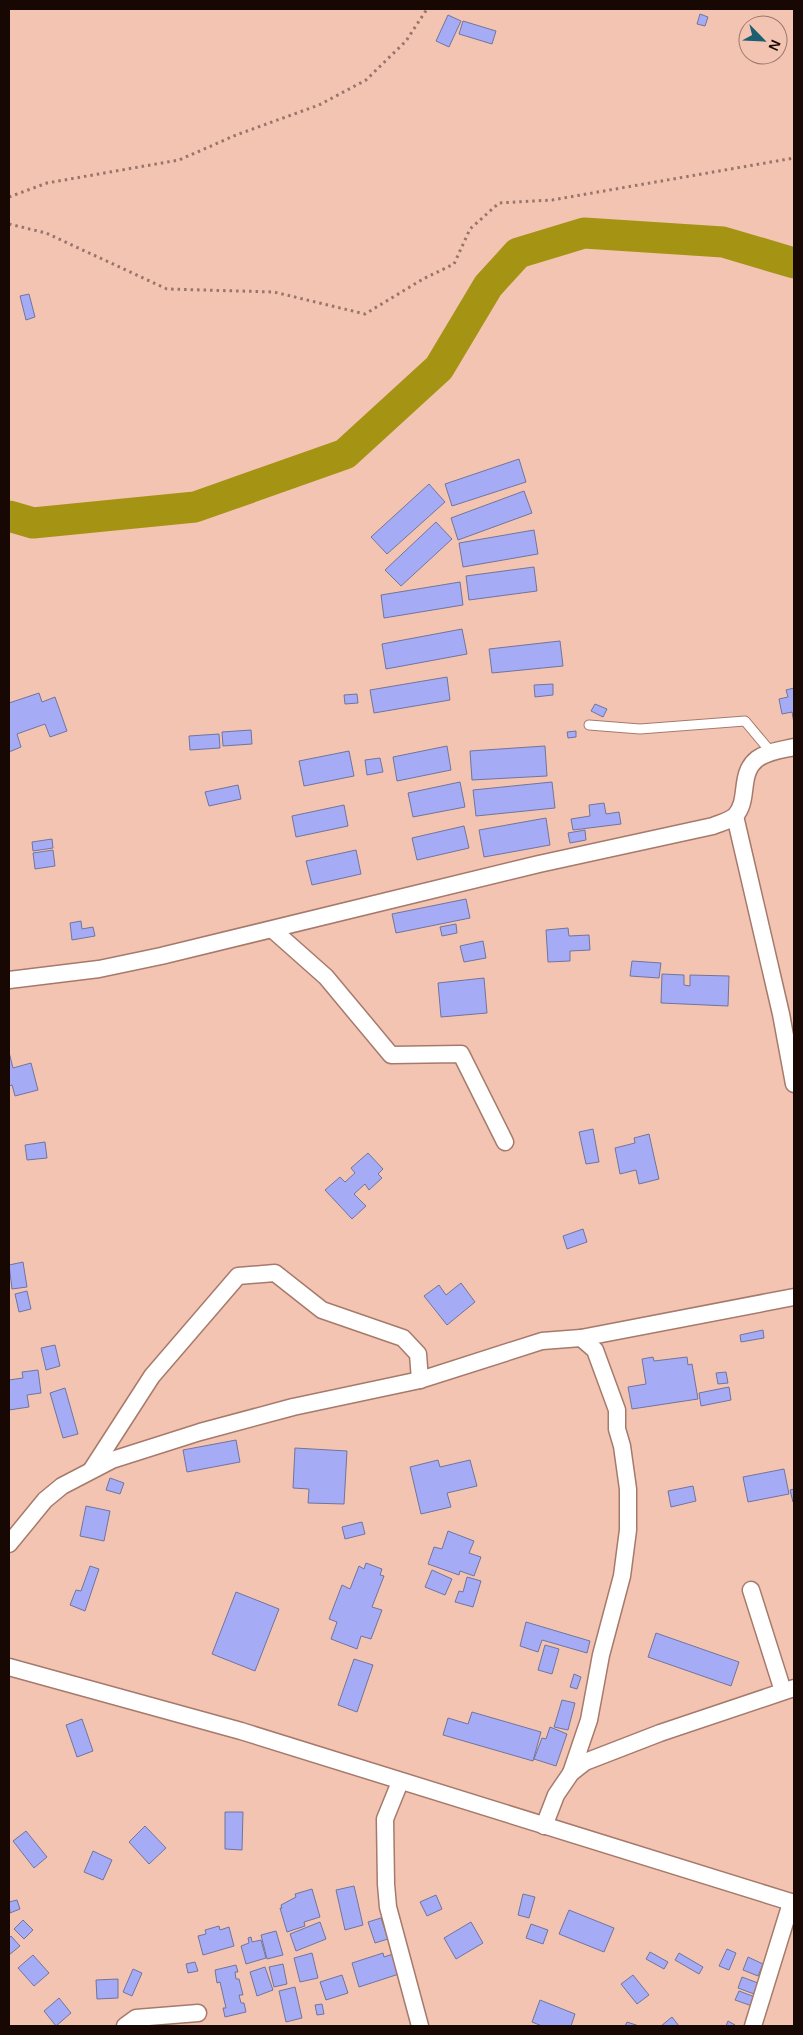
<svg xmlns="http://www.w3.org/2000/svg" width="803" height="2035" font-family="Helvetica,sans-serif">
<rect width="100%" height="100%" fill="#f4c4b3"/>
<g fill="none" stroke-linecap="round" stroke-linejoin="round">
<polyline stroke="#a59313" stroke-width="31" points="9,516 33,523 195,507 345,454 439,368 488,286 518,253 584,233 723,242 794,263"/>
</g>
<g fill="#a5abf5" stroke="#71759b">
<polygon points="700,14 708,17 705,26 697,24"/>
<polygon points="448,15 461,21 449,47 436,41"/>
<polygon points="463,21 496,31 492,44 459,34"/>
<polygon points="29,294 35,317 26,320 20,296"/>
<polygon points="519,459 526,482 452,506 445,484"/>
<polygon points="429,484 445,502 387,554 371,537"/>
<polygon points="524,491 532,513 458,540 451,518"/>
<polygon points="436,522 452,539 401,586 385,570"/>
<polygon points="534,530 538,554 463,567 459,543"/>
<polygon points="534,567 537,591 469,600 466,576"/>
<polygon points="460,582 463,605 384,618 381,595"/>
<polygon points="462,629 467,654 386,669 382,644"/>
<polygon points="560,641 563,666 492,673 489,649"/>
<polygon points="447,677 450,700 374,713 370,690"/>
<polygon points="553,684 553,695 535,697 534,685"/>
<polygon points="794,688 794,723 792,712 782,714 779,699 788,697 786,690"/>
<polygon points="39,693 42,702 55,697 67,731 50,737 45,724 17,734 21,747 9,752 9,703"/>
<polygon points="357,694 358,703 345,704 344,695"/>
<polygon points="595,704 607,709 603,717 591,711"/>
<polygon points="251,730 252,744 223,746 222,732"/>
<polygon points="576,731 576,737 568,738 567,732"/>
<polygon points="219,734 220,748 190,750 189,736"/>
<polygon points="447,746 451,770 397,781 393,757"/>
<polygon points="545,746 547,776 472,780 470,751"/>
<polygon points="349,751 354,776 304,786 299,761"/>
<polygon points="380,758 383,772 367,775 365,760"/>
<polygon points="460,782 465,807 413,817 408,793"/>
<polygon points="552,782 555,808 476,816 473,790"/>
<polygon points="238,785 241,799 209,806 205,792"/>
<polygon points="604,803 606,814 619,812 621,824 573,830 571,819 590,816 589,805"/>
<polygon points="344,805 348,826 296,837 292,816"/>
<polygon points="546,818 550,845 484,857 479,830"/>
<polygon points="464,826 469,848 417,860 412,838"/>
<polygon points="585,830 586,840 570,843 568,833"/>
<polygon points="52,839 53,848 33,851 32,842"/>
<polygon points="53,850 55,866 35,869 33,853"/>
<polygon points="356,850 361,874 312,885 306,861"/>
<polygon points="466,899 470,918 396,933 392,914"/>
<polygon points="81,921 82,929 93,927 95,936 72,940 70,923"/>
<polygon points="456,924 457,933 442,936 440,927"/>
<polygon points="568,928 569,936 589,935 590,950 570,951 570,961 548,962 546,930"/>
<polygon points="483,941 486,958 464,962 460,946"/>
<polygon points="632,961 661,963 659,978 630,976"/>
<polygon points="662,974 684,975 684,985 690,986 690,975 729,976 728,1006 661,1003"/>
<polygon points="484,978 487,1013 441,1017 438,983"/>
<polygon points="9,1052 13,1068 31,1063 38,1090 15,1096 12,1085 9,1086"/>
<polygon points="593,1129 599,1162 586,1164 579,1132"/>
<polygon points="649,1134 659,1179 639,1184 636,1170 620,1174 615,1148 635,1143 634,1138"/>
<polygon points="45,1142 47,1158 27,1160 25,1145"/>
<polygon points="368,1153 383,1169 378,1174 382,1178 369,1190 365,1184 354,1194 366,1206 352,1219 325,1190 340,1177 345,1182 355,1173 351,1168"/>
<polygon points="583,1229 587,1242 567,1249 563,1236"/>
<polygon points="23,1262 27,1287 12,1289 9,1265"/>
<polygon points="461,1283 475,1302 447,1325 424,1296 439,1285 446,1295"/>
<polygon points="27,1291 31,1309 19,1312 15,1294"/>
<polygon points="763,1330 764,1338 741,1342 740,1335"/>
<polygon points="55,1345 60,1366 46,1370 41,1348"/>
<polygon points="653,1357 654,1361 687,1357 688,1365 692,1364 698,1399 632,1409 628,1387 646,1384 642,1359"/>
<polygon points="38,1370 41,1393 27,1395 29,1407 9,1410 9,1380 23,1378 22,1372"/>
<polygon points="726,1372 728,1383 718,1384 716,1373"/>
<polygon points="729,1387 731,1400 701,1406 699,1393"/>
<polygon points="65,1388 78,1434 63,1438 50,1393"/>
<polygon points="236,1440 240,1462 187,1472 183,1450"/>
<polygon points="295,1448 347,1451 344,1504 308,1503 309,1489 293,1488"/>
<polygon points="438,1460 440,1467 470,1460 477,1486 447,1493 451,1507 421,1514 410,1467"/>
<polygon points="784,1469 789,1494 748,1502 743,1477"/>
<polygon points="110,1478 124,1483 120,1494 106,1490"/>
<polygon points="693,1486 696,1501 671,1507 668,1491"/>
<polygon points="794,1489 794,1502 793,1502 790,1490"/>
<polygon points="86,1506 110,1511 104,1541 80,1536"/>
<polygon points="362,1522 365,1534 345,1539 342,1527"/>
<polygon points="448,1531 474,1541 469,1553 481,1557 474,1576 460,1571 459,1575 428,1564 434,1547 442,1549"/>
<polygon points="366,1563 382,1569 380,1575 384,1576 372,1607 382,1610 371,1639 361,1636 357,1649 331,1639 337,1622 329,1619 342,1585 350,1589 359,1566 364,1569"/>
<polygon points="90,1566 99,1569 85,1611 70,1605 76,1590 81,1591"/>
<polygon points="432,1570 452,1579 445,1595 425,1587"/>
<polygon points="467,1577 481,1581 473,1607 455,1602 459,1591 463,1592"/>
<polygon points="236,1592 279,1609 255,1671 212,1654"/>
<polygon points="526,1622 590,1641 587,1653 542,1640 538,1652 520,1646"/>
<polygon points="656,1633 739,1662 731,1686 648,1657"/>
<polygon points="545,1645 559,1649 552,1674 538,1670"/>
<polygon points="354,1659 373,1665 357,1712 338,1705"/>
<polygon points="574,1674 581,1677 577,1689 570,1687"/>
<polygon points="562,1700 575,1703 568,1730 554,1727"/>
<polygon points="472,1712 541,1732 533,1761 443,1735 448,1718 468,1724"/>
<polygon points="82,1719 93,1751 77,1757 66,1725"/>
<polygon points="550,1727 567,1734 556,1766 534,1759 542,1738 546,1739"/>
<polygon points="225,1812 243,1812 242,1850 225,1849"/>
<polygon points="145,1826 166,1848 149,1864 129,1842"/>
<polygon points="26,1831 47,1857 34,1868 13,1841"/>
<polygon points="93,1851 112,1860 103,1880 84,1872"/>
<polygon points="354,1886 363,1925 345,1930 336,1890"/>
<polygon points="312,1889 320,1917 304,1922 305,1926 287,1932 280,1908 282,1908 281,1905 296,1897 295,1894"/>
<polygon points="523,1894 535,1897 529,1918 518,1915"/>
<polygon points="436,1895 442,1909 427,1916 420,1902"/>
<polygon points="17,1900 20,1909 10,1913 9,1902"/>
<polygon points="569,1910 614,1928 604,1952 559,1934"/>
<polygon points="381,1918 388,1939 375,1943 368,1922"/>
<polygon points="23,1920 33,1930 24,1939 14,1929"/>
<polygon points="320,1922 326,1939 296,1951 290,1934"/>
<polygon points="471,1922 483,1943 456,1959 444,1938"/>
<polygon points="531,1924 548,1930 543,1944 526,1938"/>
<polygon points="219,1926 220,1930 229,1927 234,1946 203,1955 198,1936 206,1934 205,1930"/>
<polygon points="276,1931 283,1955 267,1959 261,1935"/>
<polygon points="11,1936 20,1946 9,1955 9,1938"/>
<polygon points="251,1937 252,1942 261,1940 266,1958 246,1964 241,1946 249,1943 248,1938"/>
<polygon points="727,1949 736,1953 729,1970 719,1966"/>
<polygon points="650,1952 668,1962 664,1969 646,1959"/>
<polygon points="312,1953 318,1978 300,1982 294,1958"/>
<polygon points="383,1953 384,1957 393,1954 399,1974 359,1987 352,1963"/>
<polygon points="679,1953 703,1967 699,1974 675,1960"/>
<polygon points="33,1955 49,1973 34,1986 18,1968"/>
<polygon points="748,1957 763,1964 758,1976 743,1970"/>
<polygon points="195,1962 198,1971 188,1973 186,1964"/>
<polygon points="283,1964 287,1984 274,1987 269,1967"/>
<polygon points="236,1965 238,1972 235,1972 236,1979 239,1979 243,1995 239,1995 241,2003 244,2003 246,2012 225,2017 223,2008 226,2008 220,1982 217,1983 215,1970"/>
<polygon points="265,1967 273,1990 257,1996 250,1972"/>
<polygon points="133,1969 142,1973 132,1996 123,1992"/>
<polygon points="342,1975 348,1993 326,2000 320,1982"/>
<polygon points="633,1975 649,1995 637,2004 621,1984"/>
<polygon points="742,1977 758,1983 754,1994 738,1988"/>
<polygon points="118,1979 118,1998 97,1999 96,1980"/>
<polygon points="295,1987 302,2018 286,2022 279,1991"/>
<polygon points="739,1991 755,1997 752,2006 735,2000"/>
<polygon points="59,1998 71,2013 56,2026 44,2011"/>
<polygon points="540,2000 575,2014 571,2026 542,2026 532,2022"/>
<polygon points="322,2004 324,2014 317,2015 315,2005"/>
<polygon points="672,2017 679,2026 661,2026"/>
<polygon points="728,2021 735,2025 735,2026 726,2026"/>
<polygon points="627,2022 639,2026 625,2026"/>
</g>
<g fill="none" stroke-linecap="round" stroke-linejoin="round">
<g stroke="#a67a6b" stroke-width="11">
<polyline id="lane" points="589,725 640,729 745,721 771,752"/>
</g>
<g stroke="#a67a6b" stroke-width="19">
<g id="street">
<polyline points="735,816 781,1014 794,1084"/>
<polyline points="273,930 326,977 391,1055 461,1054 505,1142"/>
<path d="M9,980L99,969L161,956L539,864L713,826C720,823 729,821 735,816C750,800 738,774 757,759C768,751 782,750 794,747"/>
<polyline points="581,1338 794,1297"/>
<polyline points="92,1469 152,1376 238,1276 275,1273 322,1310 403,1338 418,1354 420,1380"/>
<polyline points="9,1544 45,1500 62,1486 112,1460 200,1432 293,1407 420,1380 542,1341 581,1338 595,1350 617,1410 617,1429 622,1446 628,1489 628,1530 622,1576 601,1655 589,1720 571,1773"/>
<polyline points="751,1590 783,1691"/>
<polyline points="9,1667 241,1731 794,1903"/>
<polyline points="400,1782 385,1819 386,1884 388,1907 420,2026"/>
<polyline points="544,1826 556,1795 571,1773 585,1762 660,1733 794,1688"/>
<polyline points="125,2026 136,2018 198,2013"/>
<polyline points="753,2026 791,1903"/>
</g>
</g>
<g stroke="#98756a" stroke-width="3" stroke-dasharray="2.5 4" stroke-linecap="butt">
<polyline points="9,197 47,183 179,160 236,135 319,105 366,80 406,41 427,9"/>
<polyline points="9,224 46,233 167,289 274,292 365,314 423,279 454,264 470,229 499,203 552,200 794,158"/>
</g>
<use href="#lane" stroke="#fff" stroke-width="9"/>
<use href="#street" stroke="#fff" stroke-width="16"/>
</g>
<rect width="803" height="2035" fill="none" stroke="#170804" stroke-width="20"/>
<g transform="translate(763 40) rotate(114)"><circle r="24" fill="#f4c4b3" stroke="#9c796d"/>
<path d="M0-4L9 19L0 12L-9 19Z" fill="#1b5f71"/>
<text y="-8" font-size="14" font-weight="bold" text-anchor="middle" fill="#170804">N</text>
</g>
</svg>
